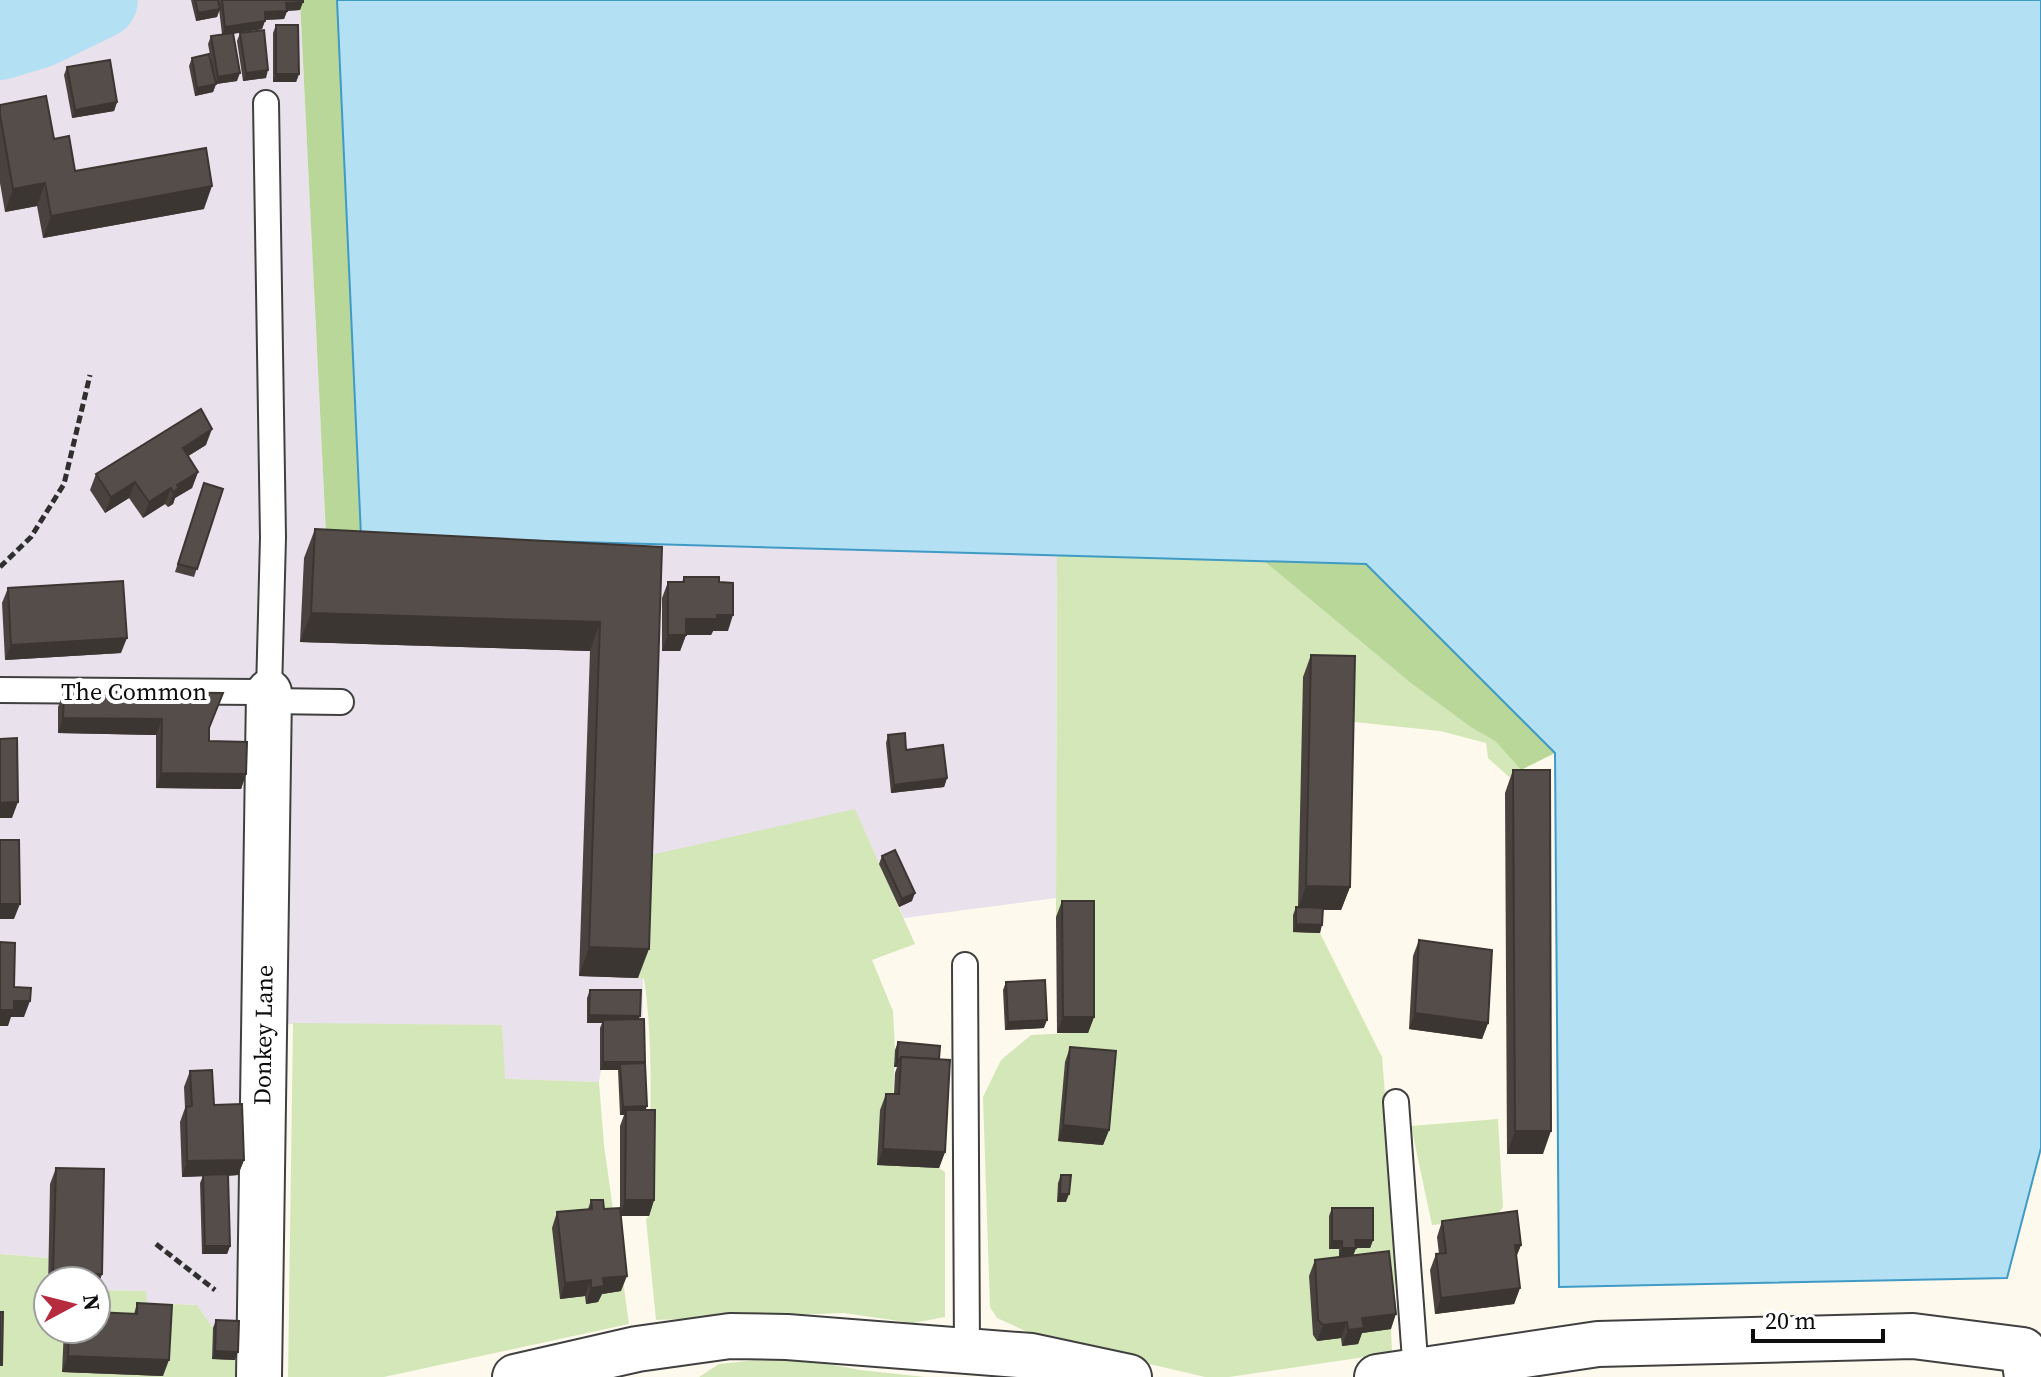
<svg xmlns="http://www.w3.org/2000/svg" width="2041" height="1377" font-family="'Source Serif 4',serif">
<rect width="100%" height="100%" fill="#fef9ed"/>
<polygon fill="#e9e1eb" points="99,0 300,0 326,535 1057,555 1056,898 904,918 855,810 639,978 643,979 642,1070 601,1070 599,1082 504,1079 502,1025 257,1024 253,1358 212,1359 213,1328 197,1305 146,1303 146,1291 96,1290 96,1281 48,1281 48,1289 48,1258 0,1254 0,41 39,29"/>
<g fill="#d4e7b8">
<polygon points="1057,555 1264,561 1412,684 1472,728 1495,741 1521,770 1509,777 1488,758 1486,743 1440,731 1345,721 1293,931 1320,933 1382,1057 1398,1255 1391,1329 1392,1353 1229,1377 1205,1377 1043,1339 997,1318 990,1307 983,1097 1001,1060 1031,1035 1088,1032 1056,917"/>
<path d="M855,809L915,944L872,960L893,1011L895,1050L893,1110L877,1164L939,1168L945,1172V1317L913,1323L844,1313L656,1320L646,1219L649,1216C649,1141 655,1052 644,979L638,978L642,857Z"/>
<polygon points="293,1023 502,1025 505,1079 599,1082 604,1145 629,1324 384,1377 288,1377"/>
<polygon points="1498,1119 1503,1207 1495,1219 1432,1225 1411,1126"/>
<polygon points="0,1254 48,1258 48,1329 96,1329 96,1290 146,1291 147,1303 197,1305 213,1328 212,1359 235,1360 235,1377 0,1377"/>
<polygon points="767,1359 813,1361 860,1370 925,1377 699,1377 719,1364"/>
</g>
<g fill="#b9d799">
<polygon points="0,0 99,0 39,29 0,41"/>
<polygon points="300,0 337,0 361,536 326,535"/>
<polygon points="1264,561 1366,564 1555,753 1521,770 1495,741 1472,728 1412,684"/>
</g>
<polygon fill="#b4e0f3" stroke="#3f9bc6" stroke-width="2" points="337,0 2041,0 2041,1148 2007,1278 1559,1287 1555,753 1366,564 361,536"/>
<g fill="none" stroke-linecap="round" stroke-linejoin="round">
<polyline stroke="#b4e0f3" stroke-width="78" points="0,41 39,29 99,0"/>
<g stroke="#404040" stroke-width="28">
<g id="service">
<polyline points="0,690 269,692 273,537 266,103"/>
<polyline points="268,701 341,702"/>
<polyline points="965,965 967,1351"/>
<polyline points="1396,1102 1416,1373"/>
</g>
</g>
<g stroke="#404040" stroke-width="48">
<g id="minor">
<polyline points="259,1377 269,692"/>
<polyline points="515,1377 637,1349 730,1336 787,1337 1031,1356 1129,1377"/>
<polyline points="1377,1377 1598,1344 1913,1336 2023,1350 2027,1377"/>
</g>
</g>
<g stroke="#2f2f2f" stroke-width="5" stroke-dasharray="8 4" stroke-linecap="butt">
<polyline points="0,567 31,537 64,484 90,375"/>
<polyline points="156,1244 215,1290"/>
</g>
<use href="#service" stroke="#fff" stroke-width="24"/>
<use href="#minor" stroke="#fff" stroke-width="44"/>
</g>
<g fill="#49423f">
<polygon points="191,0 218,0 219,5 218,0 303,0 300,10 287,11 284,19 265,20 262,29 233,34 237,81 216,84 213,92 195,96 189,66 192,58 211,60 208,44 211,36 222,34 219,9 217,17 196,21"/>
<polygon points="276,25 299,74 296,82 273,82 273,33"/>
<polygon points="240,33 266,78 243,81 237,41"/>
<polygon points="67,67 117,102 114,111 72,118 64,75"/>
<polygon points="0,105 54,139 75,171 204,209 43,238 37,206 5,212 0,183"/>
<polygon points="206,445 188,456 198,472 192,488 175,498 173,504 168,507 165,504 143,518 129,498 105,513 90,490 96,474"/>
<polygon points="204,483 223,489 194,577 175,572"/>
<polygon points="315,529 662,547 638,978 579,976 590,651 300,642 304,558"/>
<polygon points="684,577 719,582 728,631 713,631 711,635 686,635 680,651 662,651 662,598 668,582 682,582"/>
<polygon points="8,588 121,653 5,660 2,603"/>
<polygon points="1311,655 1350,887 1341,910 1323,910 1320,933 1293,932 1293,915 1296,907 1298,907 1303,677"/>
<polygon points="64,691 209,729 209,741 246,774 241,789 156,788 156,735 58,733 58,707"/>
<polygon points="888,735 947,778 944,787 891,793 886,743"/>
<polygon points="1513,770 1543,1154 1507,1154 1505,793"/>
<polygon points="882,856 912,901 899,907 879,864"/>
<polygon points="1062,901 1094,1017 1088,1033 1057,1033 1056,917"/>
<polygon points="1419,940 1488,1023 1482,1039 1409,1029 1413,956"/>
<polygon points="1006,982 1044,1028 1005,1030 1003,990"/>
<polygon points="590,990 639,1019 645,1062 647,1106 645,1110 654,1200 649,1216 621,1216 621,1291 602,1294 598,1302 586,1304 585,1296 560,1299 552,1228 557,1212 588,1209 591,1200 604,1209 620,1208 620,1126 624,1115 620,1115 618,1070 600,1070 600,1028 602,1023 587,1023 587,998"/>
<polygon points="898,1042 939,1059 945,1152 939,1168 877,1165 880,1110 886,1094 894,1094 895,1073 897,1067 894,1067 895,1050"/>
<polygon points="1070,1047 1109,1130 1103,1145 1058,1141 1065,1062"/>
<polygon points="190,1071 214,1105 244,1160 238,1175 228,1176 230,1246 227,1254 202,1254 200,1183 203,1176 182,1177 180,1122 185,1108 184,1087"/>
<polygon points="56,1168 104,1169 102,1274 96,1290 96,1281 48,1281 48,1289 50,1184"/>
<polygon points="1061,1175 1066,1202 1057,1202 1058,1183"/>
<polygon points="1332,1208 1373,1240 1370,1248 1356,1248 1353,1256 1391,1329 1362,1333 1358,1344 1342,1346 1341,1338 1317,1341 1313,1335 1309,1276 1315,1260 1347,1256 1339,1256 1339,1249 1329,1249 1329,1216"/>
<polygon points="1442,1221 1521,1245 1516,1257 1520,1288 1514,1304 1435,1314 1430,1270 1436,1254 1439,1254 1437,1237"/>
<polygon points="137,1303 163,1376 62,1372 64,1329 96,1329 134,1314"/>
<polygon points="216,1320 235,1360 212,1359 213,1328"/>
</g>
<g fill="#3c3633">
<polygon points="303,2 300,10 283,11 286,3"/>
<polygon points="220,9 217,17 196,21 198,13"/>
<polygon points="287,11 284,19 262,20 265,12"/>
<polygon points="265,21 262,29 222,35 225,27"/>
<polygon points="268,70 266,78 243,81 246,73"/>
<polygon points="240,73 237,81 216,84 213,92 195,96 197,88 215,84 218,77"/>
<polygon points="276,74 299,74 296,82 273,82"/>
<polygon points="117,102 114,111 72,118 75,110"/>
<polygon points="45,183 37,206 5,212 13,189"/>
<polygon points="212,186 204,209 43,238 51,216"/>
<polygon points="212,429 206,445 177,463 183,448"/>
<polygon points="198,472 192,488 175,498 173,504 168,507 177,485"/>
<polygon points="135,482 129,498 105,513 111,497"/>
<polygon points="171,488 165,504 143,518 149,502"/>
<polygon points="311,613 600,622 590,651 300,642"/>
<polygon points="717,615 733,615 728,631 713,631 711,635 680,635 686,619"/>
<polygon points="668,635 686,635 680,651 662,651"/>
<polygon points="127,638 121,653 5,660 11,645"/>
<polygon points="63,718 162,719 156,735 58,733"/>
<polygon points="161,773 246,774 241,789 156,788"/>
<polygon points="947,778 944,787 891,793 894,785"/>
<polygon points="18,802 12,818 0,818 0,803"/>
<polygon points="1306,886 1350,887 1341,910 1298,909"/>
<polygon points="915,893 912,901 899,907 902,899"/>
<polygon points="0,904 20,904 14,919 0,919"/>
<polygon points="1296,924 1322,925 1320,933 1293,932"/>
<polygon points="589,947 649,949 638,978 579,976"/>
<polygon points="14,1001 30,1001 24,1017 11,1017 8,1026 0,1026 0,1010"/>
<polygon points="1415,1013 1488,1023 1482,1039 1409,1029"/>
<polygon points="589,1015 640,1016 637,1024 603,1020 602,1023 587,1023"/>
<polygon points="1063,1017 1094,1017 1088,1033 1057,1033"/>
<polygon points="1047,1020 1044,1028 1005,1030 1008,1022"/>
<polygon points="897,1059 900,1059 897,1067 894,1067"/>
<polygon points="603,1062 645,1062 642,1070 620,1064 618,1070 600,1070"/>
<polygon points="647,1106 644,1114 626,1110 624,1115 620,1115 623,1107"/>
<polygon points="1063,1125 1109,1130 1103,1145 1058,1141"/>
<polygon points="1515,1131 1551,1131 1543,1154 1507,1154"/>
<polygon points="883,1149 945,1152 939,1168 877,1165"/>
<polygon points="244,1160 238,1175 182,1177 187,1161"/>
<polygon points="1060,1194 1069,1194 1066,1202 1057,1202"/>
<polygon points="625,1200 654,1200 649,1216 620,1216"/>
<polygon points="1355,1240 1373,1240 1370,1248 1352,1248"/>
<polygon points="1332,1241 1342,1241 1339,1249 1329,1249"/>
<polygon points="1515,1245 1521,1245 1515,1260"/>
<polygon points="205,1246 230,1246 227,1254 202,1254"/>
<polygon points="1342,1248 1356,1248 1353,1256 1339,1256"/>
<polygon points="53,1273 102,1274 96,1290 96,1281 50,1281"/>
<polygon points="627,1276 621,1291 602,1294 598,1302 586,1304 591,1288 603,1278"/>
<polygon points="591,1280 585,1296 560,1299 565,1283"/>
<polygon points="1520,1288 1514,1304 1435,1314 1441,1298"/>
<polygon points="1396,1314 1391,1329 1362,1333 1358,1344 1342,1346 1348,1330 1362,1318"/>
<polygon points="1347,1322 1341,1338 1317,1341 1323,1325"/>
<polygon points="215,1351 238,1352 235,1360 212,1359"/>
<polygon points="68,1356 169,1360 163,1376 62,1372"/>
</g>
<g fill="#554d49" stroke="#3c3633" stroke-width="2">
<polygon points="195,0 218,0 220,9 198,13"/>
<polygon points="222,0 303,0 303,2 286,3 287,11 265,12 265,21 225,27"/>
<polygon points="276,25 298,25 299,74 276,74"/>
<polygon points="264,30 268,70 246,73 240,33"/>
<polygon points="233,33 240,73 218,77 211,36"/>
<polygon points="209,54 216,84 197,88 192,58"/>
<polygon points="110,60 117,102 75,110 67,67"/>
<polygon points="46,96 54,139 69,136 75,171 206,148 212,186 51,216 45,183 13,189 0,115 0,105"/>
<polygon points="201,409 212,429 183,448 198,472 177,485 179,488 173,492 171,488 149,502 135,482 111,497 96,474"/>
<polygon points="204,483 223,489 197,569 178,564"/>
<polygon points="315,529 662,547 649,949 589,947 600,622 311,613"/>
<polygon points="684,577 719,577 719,582 733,583 733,615 717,615 717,619 686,619 686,635 668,635 668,582 684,582"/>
<polygon points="123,581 127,638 11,645 8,588"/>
<polygon points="1311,655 1355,656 1350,887 1306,886"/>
<polygon points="64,691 223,693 209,728 209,741 247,742 246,774 161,773 162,719 63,718"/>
<polygon points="905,733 906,750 943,745 947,778 894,785 888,735"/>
<polygon points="17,738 18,802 0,803 0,739"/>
<polygon points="1513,770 1550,770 1551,1131 1515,1131"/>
<polygon points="0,840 19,840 20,904 0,904"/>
<polygon points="895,850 915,893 902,899 882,856"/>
<polygon points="1062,901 1094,901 1094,1017 1063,1017"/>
<polygon points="1296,907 1323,908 1322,925 1296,924"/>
<polygon points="1419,940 1492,950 1488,1023 1415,1013"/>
<polygon points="0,942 15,943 14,987 31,988 30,1001 14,1001 14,1010 0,1010"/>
<polygon points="1045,980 1047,1020 1008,1022 1006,982"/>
<polygon points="590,990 641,990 640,1016 589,1015"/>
<polygon points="644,1019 645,1062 603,1062 603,1020"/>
<polygon points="898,1042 940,1046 939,1059 901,1057 900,1059 897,1059"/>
<polygon points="1070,1047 1116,1051 1109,1130 1063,1125"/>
<polygon points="901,1057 950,1060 945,1152 883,1149 886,1094 899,1094"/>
<polygon points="645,1063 647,1106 623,1107 620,1064"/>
<polygon points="212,1070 214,1105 242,1104 244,1160 187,1161 186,1107 192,1106 190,1071"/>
<polygon points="626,1110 655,1110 654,1200 625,1200"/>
<polygon points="56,1168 104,1169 102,1274 53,1273"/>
<polygon points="228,1174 230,1246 205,1246 203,1175"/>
<polygon points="1061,1175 1071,1175 1069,1194 1060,1194"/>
<polygon points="591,1200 603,1200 604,1209 620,1208 627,1276 603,1278 604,1286 591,1288 591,1280 565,1283 557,1212 592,1209"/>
<polygon points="1332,1208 1373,1208 1373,1240 1355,1240 1356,1248 1342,1248 1342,1241 1332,1241"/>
<polygon points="1517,1211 1521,1245 1515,1245 1520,1288 1441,1298 1436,1254 1446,1253 1442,1221"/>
<polygon points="1389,1251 1396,1314 1362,1318 1364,1328 1348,1330 1347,1322 1323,1325 1318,1320 1315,1260"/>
<polygon points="137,1303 172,1305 169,1360 68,1356 69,1329 96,1329 96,1312 137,1314"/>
<polygon points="0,1312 3,1312 2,1365 0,1365"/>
<polygon points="216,1320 239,1321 238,1352 215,1351"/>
</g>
<g text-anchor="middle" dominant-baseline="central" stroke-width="8" stroke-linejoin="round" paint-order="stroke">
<g font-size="24" fill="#0d0d0d" stroke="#fff">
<text x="134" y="691">The Common</text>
<text transform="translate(263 1035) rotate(-89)">Donkey Lane</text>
</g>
</g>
<g transform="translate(72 1305) rotate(83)"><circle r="38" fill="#ffffff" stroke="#9e9e9e" stroke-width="2"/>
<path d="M0-6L14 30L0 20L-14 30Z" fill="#b62b3d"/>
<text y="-12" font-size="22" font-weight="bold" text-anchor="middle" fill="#0d0d0d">N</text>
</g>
<path d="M1753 1329v12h130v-12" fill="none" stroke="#0d0d0d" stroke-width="4"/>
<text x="1765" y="1329" font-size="24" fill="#0d0d0d" stroke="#ffffff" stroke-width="6" paint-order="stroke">20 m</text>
</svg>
